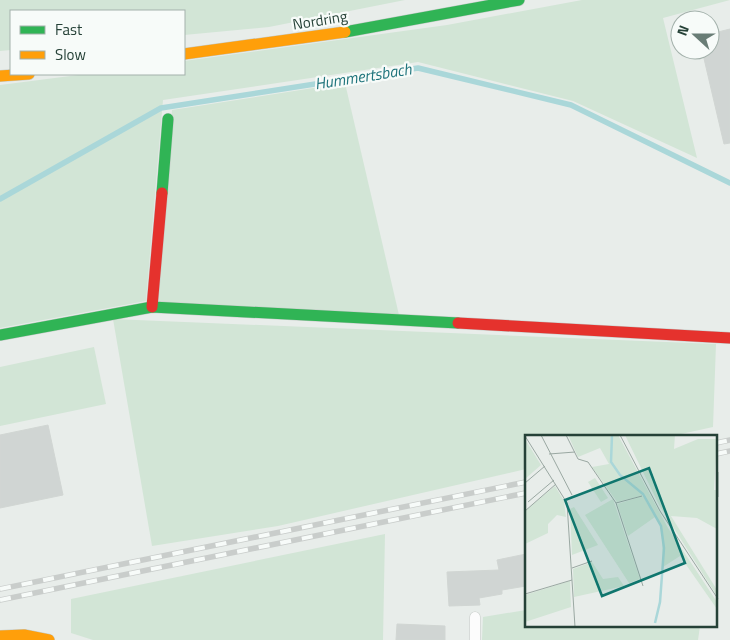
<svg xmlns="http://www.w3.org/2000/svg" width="730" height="640" font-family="'Titillium Web',sans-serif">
<rect width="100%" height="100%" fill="#e8edea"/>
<g fill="#d2e5d6">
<polygon points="0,0 405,0 269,27 184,35 184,11 11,11 11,50 0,51"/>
<polygon points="582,0 730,0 663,18 697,158 573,101 418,62 163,100 146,301 0,328 0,85 86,74 184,74 184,61 447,25"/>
<polygon points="345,83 399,315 156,303 172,110"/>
<polygon points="113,319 716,344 713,427 672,436 526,436 526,469 278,526 152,546"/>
<polygon points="94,347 106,404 0,426 0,367"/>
<polygon points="385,534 383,640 93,640 71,633 71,599"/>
<polygon points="526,610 526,626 700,626 698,640 482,640 483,617"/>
</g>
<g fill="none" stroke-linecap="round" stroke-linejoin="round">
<polyline stroke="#aad7d9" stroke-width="5.5" points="0,199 161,108 418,68 571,105 730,183"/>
</g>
<g fill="#d0d5d3" stroke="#d1d6d3">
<polygon points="730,29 730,143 724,144 702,50 710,50 710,34"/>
<polygon points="48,425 63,495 0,508 0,435"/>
<polygon points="526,554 526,586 502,590 502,594 479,598 480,605 449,606 447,572 499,570 497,560"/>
<polygon points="397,624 445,626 445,640 396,640"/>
</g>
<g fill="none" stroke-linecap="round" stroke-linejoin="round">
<g stroke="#c5cac7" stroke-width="11">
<polyline id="lane" points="475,640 475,617"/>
</g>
<g stroke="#c4cac7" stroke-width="12">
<g id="fast">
<polyline points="345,32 519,0"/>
<polyline points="162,193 168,119"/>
<polyline points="0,335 152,307 458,323"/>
</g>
</g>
<g stroke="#c4cac7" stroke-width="12">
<g id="slow">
<polyline points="184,54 345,32"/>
<polyline points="0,76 29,74"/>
<polyline points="0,636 24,635 49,640"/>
</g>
</g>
<g stroke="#c4cac7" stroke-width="12">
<g id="jam">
<polyline points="152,307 162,193"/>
<polyline points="458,323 730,338"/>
</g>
</g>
<use href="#lane" stroke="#fcfcfc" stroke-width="10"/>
<use href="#fast" stroke="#30b455" stroke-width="11"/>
<use href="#slow" stroke="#ff9f0a" stroke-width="11"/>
<use href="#jam" stroke="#e5322d" stroke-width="11"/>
<g stroke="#c9cdcb" stroke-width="5.5">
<g id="rail">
<polyline points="716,443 730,440"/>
<polyline points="716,454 730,451"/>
<polyline points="0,589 526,482"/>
<polyline points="0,600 526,493"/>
</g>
</g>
<use href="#rail" stroke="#f7fbf9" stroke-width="4" stroke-dasharray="11" stroke-linecap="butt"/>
</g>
<g text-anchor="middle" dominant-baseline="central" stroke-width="4.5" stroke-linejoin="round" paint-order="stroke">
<g font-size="15" fill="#254137" stroke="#f7fbf9">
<text transform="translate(320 20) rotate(-9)">Nordring</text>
</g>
<g font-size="16" font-style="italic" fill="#1f747c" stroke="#f7fbf9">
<text transform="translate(363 76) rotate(-9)">Hummertsbach</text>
</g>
</g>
<g transform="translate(525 435)">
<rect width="192" height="192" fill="#e8edea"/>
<path d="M43,0H93L143,93L192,167V174L155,121L138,132L137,91L119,60L92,67L67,32L84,29L75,13L53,22ZM100,0H150L149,14L173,4H192L189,55H192V94L172,83L146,81L192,155V161L134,70ZM0,4L16,30L0,44ZM70,43L83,63L76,67L63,47ZM30,51L39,66L41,82L32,80L23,89V98L0,109V76ZM118,61L130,82L103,101L92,69ZM88,64L115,144L104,148L60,80ZM49,72L73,110L47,120L45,74ZM67,127L78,144L93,142L99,151L49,162L48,134ZM45,146L46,172L0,187V160Z" fill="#d2e5d6"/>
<path fill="none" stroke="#aad7d9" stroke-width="2.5" d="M87,0L86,27L95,40L118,59L136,91L139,113L135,167L130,188"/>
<path fill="none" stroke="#9aa8a2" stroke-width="1" d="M16,0L47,60M41,0L53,24L63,27L91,68L118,151M95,0L135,76L193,164M0,1L42,68L50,192M24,19L50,17M193,37V62M0,48L20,31M3,67L29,45M91,68L117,61M0,76L31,49M47,133L67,126M0,159L47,145"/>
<path fill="#0f766e" fill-opacity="0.15" stroke="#0f766e" stroke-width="2.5" d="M124,33L160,128L77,161L40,65Z"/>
<rect width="192" height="192" fill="none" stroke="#254137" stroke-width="2.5"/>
</g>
<rect x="10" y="10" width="175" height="65" fill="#f7fbf9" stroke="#a3b1ab"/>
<rect x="20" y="26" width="25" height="8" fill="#30b455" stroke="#a3b1ab"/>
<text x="55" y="35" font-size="15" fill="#254137">Fast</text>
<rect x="20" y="51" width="25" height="8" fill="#ff9f0a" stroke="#a3b1ab"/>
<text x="55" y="60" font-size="15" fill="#254137">Slow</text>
<g transform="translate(695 35) rotate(291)"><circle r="24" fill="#f7fbf9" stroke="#a3b1ab"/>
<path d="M0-4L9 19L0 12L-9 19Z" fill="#697d76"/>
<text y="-8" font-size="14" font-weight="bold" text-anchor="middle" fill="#254137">N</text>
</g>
</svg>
